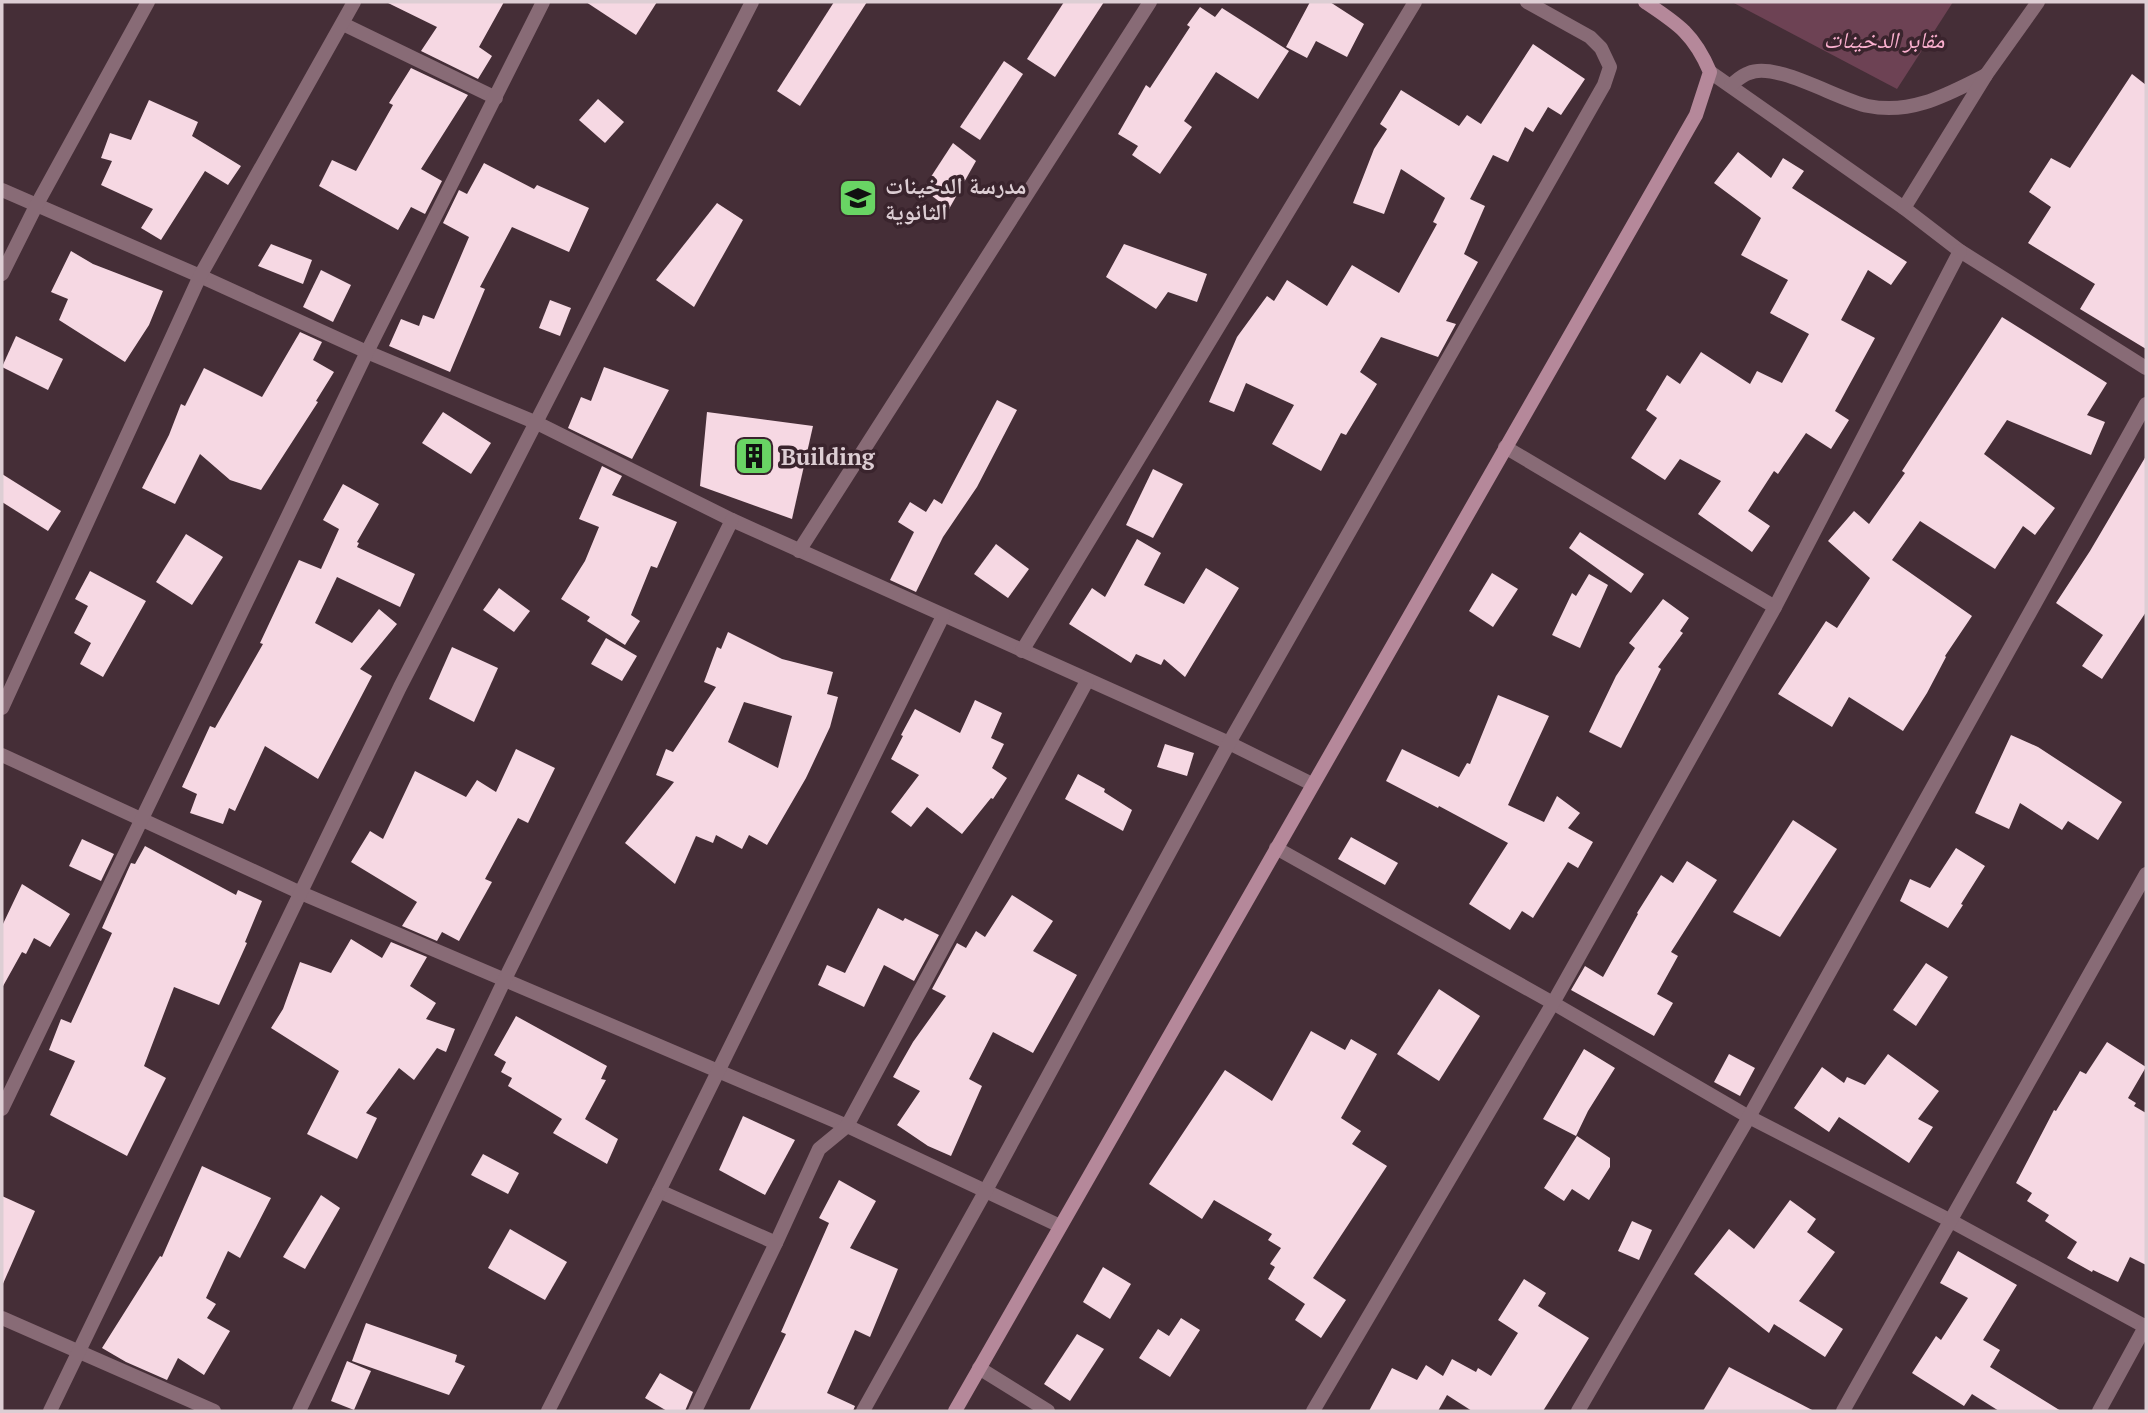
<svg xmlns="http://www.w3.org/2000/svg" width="2148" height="1413" font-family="'PT Serif','Noto Naskh Arabic',serif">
<rect width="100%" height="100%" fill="#452e37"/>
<polygon fill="#6d4254" points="1732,2 1953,2 1897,89"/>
<g fill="#f6d8e3" fill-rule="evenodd">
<polygon points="386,2 504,2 479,47 492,56 478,79 421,51 437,27"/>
<polygon points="586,2 657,2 636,35"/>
<polygon points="834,2 867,2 800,106 777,91"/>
<polygon points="1064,2 1104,2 1055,77 1027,59"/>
<polygon points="1310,2 1330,2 1364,24 1347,57 1316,41 1307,58 1286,47"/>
<polygon points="1200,7 1215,17 1222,8 1289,51 1258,99 1216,72 1184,121 1192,127 1160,174 1132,155 1138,146 1118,134 1146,85 1150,88 1190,27 1187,25"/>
<polygon points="1533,44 1585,79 1561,115 1548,107 1533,132 1525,127 1508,162 1493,155 1470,199 1485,206 1464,254 1478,262 1446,321 1456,324 1438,357 1381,337 1360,372 1377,384 1346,435 1341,433 1321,471 1272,444 1294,405 1246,383 1234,412 1209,402 1237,337 1267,296 1274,301 1287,280 1327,306 1352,265 1399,293 1437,224 1433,222 1445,198 1401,169 1384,214 1353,203 1374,149 1387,129 1380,124 1401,90 1459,126 1467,115 1481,124"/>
<polygon points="1004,61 1023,74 980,140 960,127"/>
<polygon points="411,68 468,95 421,169 442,181 425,214 411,207 398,230 319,186 332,160 356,171 393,105 389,103"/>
<polygon points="2132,74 2146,85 2146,349 2080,309 2095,284 2028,243 2051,207 2029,192 2051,158 2070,168"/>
<polygon points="598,99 624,122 605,143 579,120"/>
<polygon points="149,100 198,122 192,136 241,166 228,185 205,171 161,240 141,228 153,209 101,185 112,161 101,158 110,133 131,140"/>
<polygon points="953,143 976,161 949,209 923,189"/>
<polygon points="1738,152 1771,178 1783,158 1804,171 1792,188 1907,262 1891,285 1868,270 1841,320 1875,338 1835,411 1849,420 1831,449 1806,433 1778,474 1774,471 1748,511 1770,526 1752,552 1698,514 1721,481 1680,459 1665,480 1631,458 1657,418 1646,410 1667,375 1680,384 1701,352 1750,384 1757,371 1782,383 1809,334 1770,313 1788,280 1741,255 1761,218 1714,183"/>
<polygon points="484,163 534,189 537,185 589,208 569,252 512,227 480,287 485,289 450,372 389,346 401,319 419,326 423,315 434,319 469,237 443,223 459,190 467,194"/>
<polygon points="717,203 743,220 694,307 656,280"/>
<polygon points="271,244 312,260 303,284 258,266"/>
<polygon points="1124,244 1207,274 1197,302 1168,292 1156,309 1106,277"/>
<polygon points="71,251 93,264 163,291 149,325 125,362 59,320 68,299 51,292"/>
<polygon points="321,270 351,285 333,322 303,307"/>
<polygon points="550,300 571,308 560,336 539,328"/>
<polygon points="2002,317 2107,383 2087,415 2105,422 2091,455 2007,420 1984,454 2055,508 2035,535 2023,526 1995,569 1920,521 1892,560 1972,616 1945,656 1946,657 1927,693 1903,731 1849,697 1832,727 1778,694 1826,621 1837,628 1870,578 1828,541 1854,511 1869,524 1905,473 1902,471"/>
<polygon points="300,332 322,342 313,360 334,372 316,401 318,402 261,490 230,480 200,454 175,504 142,488 169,435 181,404 185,406 204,368 262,397"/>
<polygon points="16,336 63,359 48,390 2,367"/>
<polygon points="604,367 669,390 632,459 568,428 581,397 591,401"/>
<polygon points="997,400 1017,410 977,487 943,537 916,592 890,580 914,532 898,522 910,502 926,512 934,499 942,504"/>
<polygon points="443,412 491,443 471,474 422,443"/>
<polygon points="707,412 813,426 792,519 700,486"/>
<polygon points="2146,456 2146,612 2102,679 2082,666 2103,635 2056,603 2090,551"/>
<polygon points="602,466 622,476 612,495 677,522 657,568 651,566 631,615 640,621 625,645 587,621 590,617 561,599 585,561 599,527 579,519"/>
<polygon points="1153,469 1183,484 1153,538 1126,525"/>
<polygon points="2,474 61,511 48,531 2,502"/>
<polygon points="343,484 379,504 357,542 359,543 357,547 415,574 400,607 337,577 315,623 352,643 379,609 397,624 360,669 372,676 318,779 265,746 235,811 229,808 223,824 190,813 197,794 182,787 210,726 215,728 263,644 260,643 299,560 321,569 339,529 323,520"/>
<polygon points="1580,532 1644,574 1631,593 1569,548"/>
<polygon points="186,534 223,557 192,605 156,582"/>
<polygon points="1137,539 1161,553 1144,585 1184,604 1206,568 1239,588 1185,677 1164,659 1161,665 1136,654 1131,663 1069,624 1092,588 1105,597"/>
<polygon points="996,544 1029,569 1008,598 974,574"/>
<polygon points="90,571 146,601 103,677 80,664 91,643 74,633 88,606 75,599"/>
<polygon points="1492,573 1518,589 1493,627 1469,611"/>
<polygon points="1589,574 1608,585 1580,648 1552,635 1572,593 1576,596"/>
<polygon points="499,588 530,611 514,632 483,610"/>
<polygon points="1663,599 1689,618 1680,631 1683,633 1658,667 1661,669 1621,748 1589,732 1616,676 1635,648 1629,643"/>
<path d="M728,632L782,659L833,672L827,694L838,697L830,727L806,778L767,845L749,835L742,849L716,835L713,843L696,836L675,884L625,843L674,782L656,775L666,749L673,752L716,687L704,682L717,647L721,649ZM744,702L792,716L778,768L728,742Z"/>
<polygon points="606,638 637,656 622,681 591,664"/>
<polygon points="452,647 498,668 474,722 429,699"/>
<polygon points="1498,695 1549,716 1508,805 1544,822 1557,796 1580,813 1568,828 1593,842 1578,868 1568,862 1533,918 1522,911 1510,930 1469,904 1508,843 1439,806 1438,808 1386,781 1402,749 1459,777 1467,763 1470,764"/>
<polygon points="975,700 1002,713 991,738 1004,744 992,768 1007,778 993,799 991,798 962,834 927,807 911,827 891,812 919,775 891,759 903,736 901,735 915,709 960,733"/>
<polygon points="2011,735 2038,747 2122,802 2098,840 2068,821 2062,830 2020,803 2009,829 1975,813"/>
<polygon points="1165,744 1194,753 1187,776 1157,767"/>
<polygon points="516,749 555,768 528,823 518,818 485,879 492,882 459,941 442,932 437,941 402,926 417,902 351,862 370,831 383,839 415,771 466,797 477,780 496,792"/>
<polygon points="1078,774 1105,789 1104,792 1132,810 1123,831 1065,799"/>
<polygon points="1793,820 1837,849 1780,937 1733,912"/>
<polygon points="1351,837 1398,863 1385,885 1338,859"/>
<polygon points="82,839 114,854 101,881 69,866"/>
<polygon points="145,846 236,895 238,890 262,901 245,942 247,943 219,1005 174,987 144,1066 166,1078 127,1156 50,1115 75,1061 49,1050 61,1019 71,1023 112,933 102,928 131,863 135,864"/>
<polygon points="1956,848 1985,866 1961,904 1963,905 1948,928 1900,901 1910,879 1930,888"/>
<polygon points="1687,861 1717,880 1671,952 1678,956 1657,994 1673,1003 1654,1036 1571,990 1585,966 1603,977 1638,914 1637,913 1661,875 1673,883"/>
<polygon points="22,884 70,914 50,947 34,938 26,954 22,952 2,988 2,926"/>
<polygon points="1012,895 1053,921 1033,951 1077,975 1033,1053 993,1032 969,1079 982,1086 951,1156 928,1146 897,1125 920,1091 893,1077 913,1042 946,996 932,989 957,943 966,948 976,931 985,937"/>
<polygon points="878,908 903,921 905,918 939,935 914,981 884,965 864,1007 818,985 827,965 845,973"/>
<polygon points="351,939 382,958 391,942 427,957 410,986 436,1003 426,1019 455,1029 446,1052 437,1048 414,1080 399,1068 366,1113 377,1118 357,1159 307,1134 339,1071 271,1028 283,1009 300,962 331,973"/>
<polygon points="1926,963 1948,977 1916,1026 1893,1010"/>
<polygon points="1439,989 1480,1016 1439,1081 1397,1054"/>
<polygon points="516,1016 607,1066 601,1079 606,1080 585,1119 618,1139 607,1164 553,1133 562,1119 508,1086 512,1078 501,1072 506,1062 494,1055"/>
<polygon points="1311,1031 1345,1050 1351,1039 1377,1054 1341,1118 1361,1131 1352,1144 1387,1166 1313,1278 1346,1300 1321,1338 1295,1320 1305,1304 1268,1279 1275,1267 1270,1264 1281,1248 1268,1240 1272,1234 1214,1200 1202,1219 1149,1184 1225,1070 1272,1101"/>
<polygon points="2107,1042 2146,1067 2128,1098 2136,1103 2134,1106 2146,1113 2146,1265 2130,1257 2118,1282 2093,1270 2092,1272 2067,1258 2077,1242 2045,1221 2049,1215 2027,1201 2032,1193 2016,1183 2054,1110 2056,1111 2080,1071 2086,1074"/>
<polygon points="1584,1049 1615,1068 1588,1111 1576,1136 1543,1119"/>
<polygon points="1729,1054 1755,1068 1740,1096 1714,1082"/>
<polygon points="1888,1054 1939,1091 1918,1119 1933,1127 1909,1163 1839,1117 1829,1132 1794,1108 1822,1067 1844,1083 1847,1077 1865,1085"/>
<polygon points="743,1116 795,1140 765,1195 719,1170"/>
<polygon points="1577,1136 1610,1158 1610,1167 1589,1200 1572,1189 1564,1201 1544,1188"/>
<polygon points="483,1154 519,1173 508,1194 471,1175"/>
<polygon points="202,1166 271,1198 240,1258 228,1251 206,1298 216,1304 207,1318 230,1331 204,1375 178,1358 167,1380 126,1362 102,1348 160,1256 162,1257"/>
<polygon points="839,1180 876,1201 850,1248 898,1269 870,1337 855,1330 827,1393 855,1406 853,1411 749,1411 786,1334 781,1332 829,1223 819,1218"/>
<polygon points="321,1195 340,1208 305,1269 283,1257"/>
<polygon points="2,1196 35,1211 2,1286"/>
<polygon points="1790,1200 1816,1219 1807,1232 1835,1252 1799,1301 1843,1329 1825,1357 1774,1324 1769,1333 1694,1274 1729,1229 1754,1249"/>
<polygon points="1632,1221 1652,1230 1639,1260 1618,1251"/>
<polygon points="510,1229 567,1262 545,1300 488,1268"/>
<polygon points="1958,1251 2017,1285 1983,1340 2000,1350 1990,1367 2061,1411 1999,1411 1972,1394 1964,1406 1912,1373 1936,1336 1941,1340 1968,1298 1940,1283"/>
<polygon points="1103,1267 1131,1284 1110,1319 1083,1302"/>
<polygon points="1524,1279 1546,1293 1538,1306 1589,1338 1543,1411 1472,1411 1447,1395 1438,1411 1369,1411 1392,1368 1417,1380 1426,1365 1443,1376 1452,1359 1476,1372 1478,1368 1491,1376 1518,1333 1498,1320"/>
<polygon points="1181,1318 1200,1330 1170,1377 1139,1358 1158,1329 1169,1336"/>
<polygon points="366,1323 457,1355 455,1362 465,1366 449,1395 352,1361"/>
<polygon points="1077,1334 1104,1349 1070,1401 1044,1384"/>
<polygon points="347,1361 371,1371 354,1410 331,1401"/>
<polygon points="1729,1367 1814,1411 1703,1411"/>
<polygon points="660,1373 693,1392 685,1411 667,1411 645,1398"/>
</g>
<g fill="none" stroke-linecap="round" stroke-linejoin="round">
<g stroke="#886b76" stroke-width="14">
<polyline points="343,24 496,98"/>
<polyline points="1710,72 1904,208 1960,251 2146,368"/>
<path d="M1731,85C1736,81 1742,75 1749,73C1776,61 1838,100 1868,106C1912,115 1948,94 1986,75"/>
<polyline points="2,190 200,276 367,352 537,423 732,520 1229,743 1312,784"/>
<polyline points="1904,208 1986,75 2038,2"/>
<polyline points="2,274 36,206 148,2"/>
<polyline points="1505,447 1775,607"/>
<polyline points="799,551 1150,2"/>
<polyline points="1022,651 1415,2"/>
<polyline points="2,708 200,276 354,2"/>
<polyline points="2,755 301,893 847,1126 1060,1226"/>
<polyline points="1276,848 1553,1003 1749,1117 1951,1221 2146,1327"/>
<polyline points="2,1109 367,352 543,2"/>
<polyline points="659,1191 776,1243"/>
<polyline points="2,1318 214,1411"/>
<polyline points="979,1368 1048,1411"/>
<polyline points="50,1411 400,687 752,2"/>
<polyline points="299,1411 505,979 732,520"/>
<polyline points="548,1411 659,1191 943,616"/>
<polyline points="695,1411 776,1243 819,1149 847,1126 1087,681"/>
<polyline points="863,1411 985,1192 1229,743 1604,85 1610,67 1601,48 1590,37 1527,2"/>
<polyline points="1313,1411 1553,1003 1775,607 1960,251"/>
<polyline points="1578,1411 1749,1117 2146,404"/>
<polyline points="1843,1411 2146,874"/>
<polyline points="2099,1411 2146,1325"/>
</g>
<path stroke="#b5889a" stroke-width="14" d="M955,1411L1696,115L1710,72C1694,34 1678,24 1645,2"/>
</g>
<defs>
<g id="school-square" transform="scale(2.0125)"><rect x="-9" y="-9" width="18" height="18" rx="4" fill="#69d464" stroke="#3a242d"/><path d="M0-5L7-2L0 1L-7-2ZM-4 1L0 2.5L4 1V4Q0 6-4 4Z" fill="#111"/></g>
<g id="building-square" transform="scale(2.0125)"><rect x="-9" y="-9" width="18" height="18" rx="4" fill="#69d464" stroke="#3a242d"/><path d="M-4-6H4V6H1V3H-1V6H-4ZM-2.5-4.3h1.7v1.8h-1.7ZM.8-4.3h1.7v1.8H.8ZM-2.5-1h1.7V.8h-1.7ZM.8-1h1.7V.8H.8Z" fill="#111"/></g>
</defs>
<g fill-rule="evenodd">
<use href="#school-square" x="858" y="198"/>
<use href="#building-square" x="754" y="456"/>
</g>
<g text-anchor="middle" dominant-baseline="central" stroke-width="7" stroke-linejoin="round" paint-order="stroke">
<g font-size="23" font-style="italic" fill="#fbb0cf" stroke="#3a242d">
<text x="1884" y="39">مقابر الدخينات</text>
</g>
<g font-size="23" font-weight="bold" fill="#ddced4" stroke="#3a242d" text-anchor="start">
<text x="885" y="185">مدرسة الدخينات<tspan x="885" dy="26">الثانوية</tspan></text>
<text x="781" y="456">Building</text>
</g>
</g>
<rect width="2148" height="1413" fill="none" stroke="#ddced4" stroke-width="7"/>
</svg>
